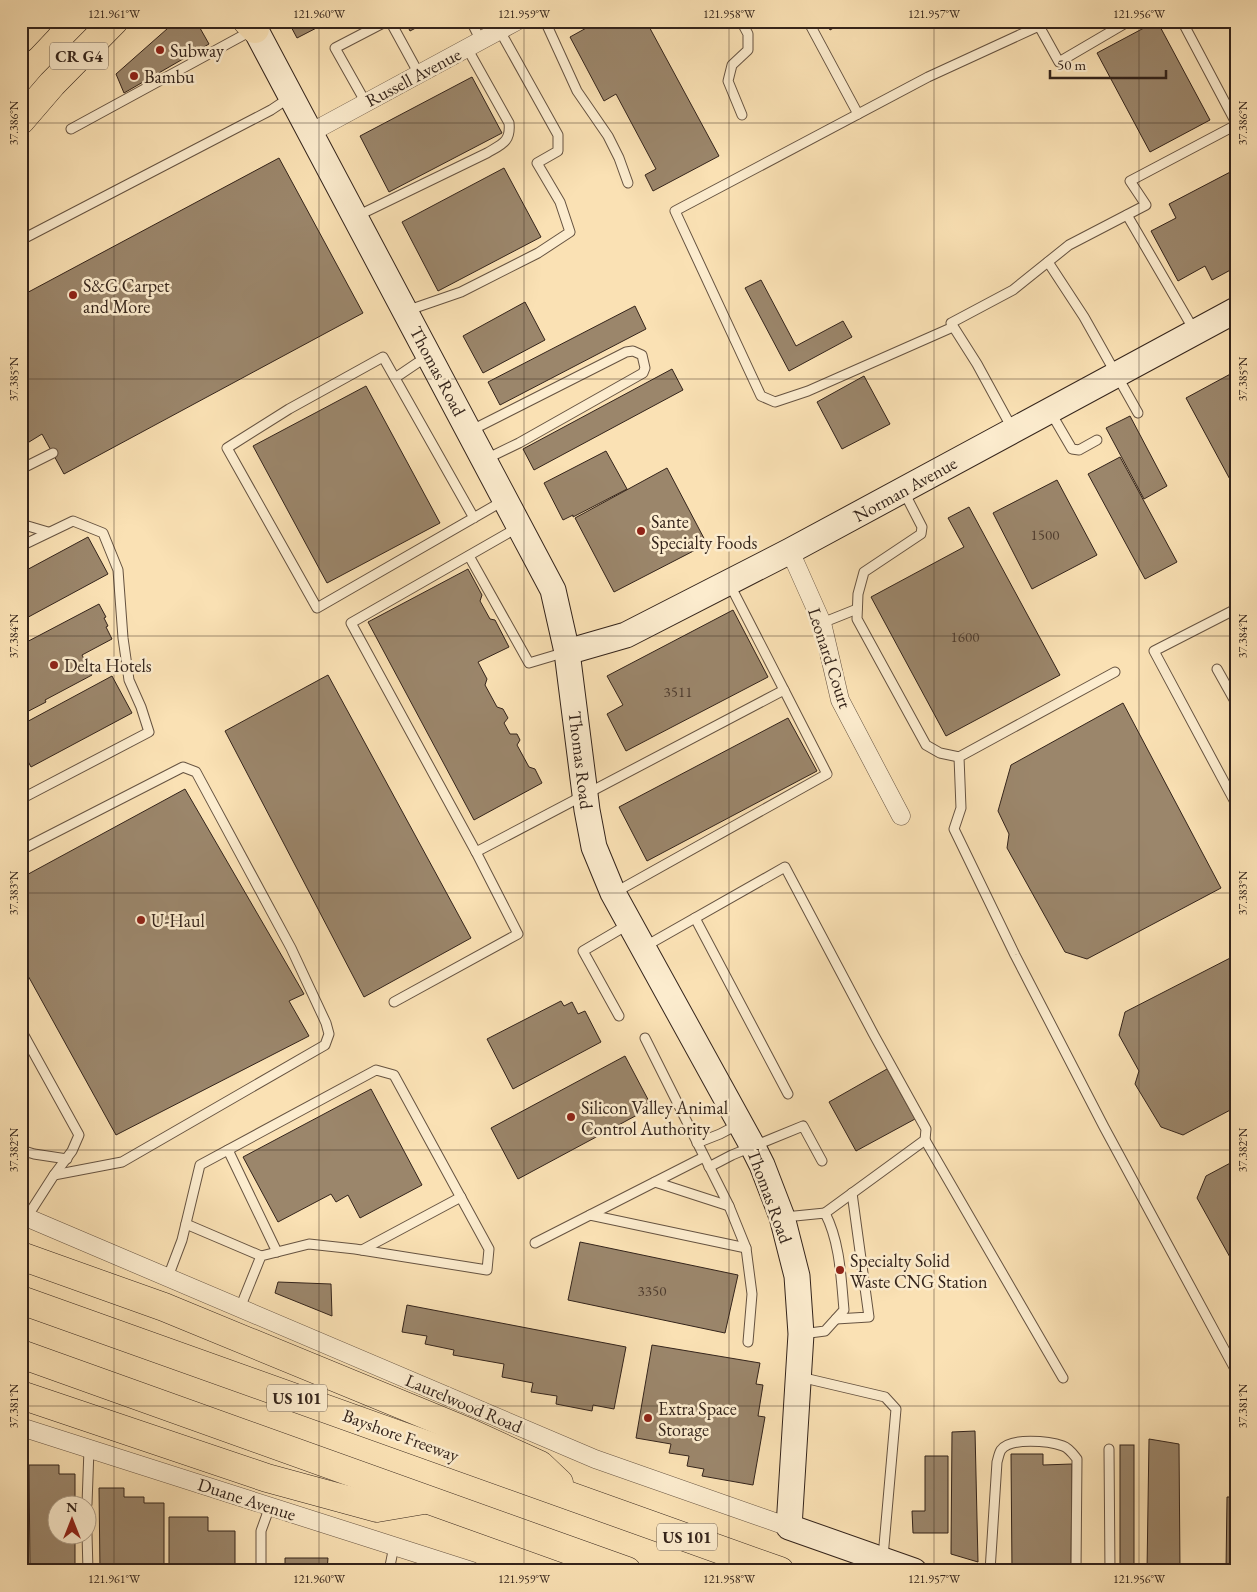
<svg xmlns="http://www.w3.org/2000/svg" width="1257" height="1592" font-family="'EB Garamond',serif">
<rect width="100%" height="100%" fill="#fae1b4"/>
<filter id="stains"><feTurbulence type="fractalNoise" baseFrequency=".004" numOctaves="4"/><feColorMatrix values="0 0 0 0 .2 0 0 0 0 .09 0 0 0 0 .02 0 0 0 .5 -.17"/></filter>
<radialGradient id="worn" r=".72"><stop offset=".6" stop-color="#630" stop-opacity="0"/><stop offset="1" stop-color="#630" stop-opacity=".3"/></radialGradient>
<g fill="#9b866b" stroke="#34241b">
<polygon points="176,21 196,21 209,44 124,93 116,74"/>
<polygon points="288,21 330,21 297,38"/>
<polygon points="405,21 429,21 410,31"/>
<polygon points="599,21 646,21 719,156 653,191 645,175 656,169 616,94 604,101 570,37"/>
<polygon points="826,21 846,21 830,30"/>
<polygon points="1157,21 1210,120 1150,152 1097,53"/>
<polygon points="472,77 502,133 389,192 360,136"/>
<polygon points="279,158 363,313 64,474 42,434 21,447 21,296"/>
<polygon points="504,168 541,237 438,291 402,222"/>
<polygon points="1236,169 1236,267 1212,280 1205,266 1178,281 1151,231 1176,218 1169,204"/>
<polygon points="761,280 796,346 843,321 852,337 789,371 745,288"/>
<polygon points="525,302 545,340 483,373 463,336"/>
<polygon points="635,306 646,329 500,405 488,382"/>
<polygon points="672,369 683,390 534,470 523,449"/>
<polygon points="1236,371 1236,484 1233,485 1186,398"/>
<polygon points="864,376 890,424 842,449 817,402"/>
<polygon points="366,386 440,523 327,583 253,446"/>
<polygon points="1130,416 1167,486 1144,499 1106,428"/>
<polygon points="606,451 627,489 573,517 573,515 563,520 544,483"/>
<polygon points="1120,457 1177,562 1145,579 1088,474"/>
<polygon points="667,468 707,544 614,592 575,518"/>
<polygon points="1057,480 1097,555 1032,589 993,513"/>
<polygon points="969,507 1060,675 946,736 871,597 964,547 948,518"/>
<polygon points="88,537 108,574 21,621 21,573"/>
<polygon points="468,569 482,595 480,601 490,619 495,620 509,647 478,662 487,679 485,685 497,707 503,709 508,718 504,723 510,734 517,734 520,740 517,745 529,767 535,769 542,783 474,820 368,622"/>
<polygon points="99,604 106,617 104,618 108,626 106,627 112,639 82,655 92,675 45,700 46,702 21,715 21,645"/>
<polygon points="733,610 768,677 626,751 607,714 623,705 607,676"/>
<polygon points="328,675 471,938 364,997 225,731"/>
<polygon points="112,676 132,713 31,767 21,748 21,725"/>
<polygon points="1123,703 1221,888 1087,959 1065,952 1007,848 1009,834 998,811 1011,765"/>
<polygon points="788,718 817,771 647,861 619,807"/>
<polygon points="21,759 26,769 23,771 28,780 21,784"/>
<polygon points="185,789 304,994 289,1001 309,1036 116,1135 21,963 21,878"/>
<polygon points="1236,955 1236,1107 1183,1135 1161,1127 1135,1084 1139,1071 1119,1035 1125,1012"/>
<polygon points="561,1001 564,1006 572,1002 578,1014 585,1011 601,1042 513,1089 487,1039"/>
<polygon points="625,1056 652,1107 518,1179 491,1128"/>
<polygon points="887,1069 915,1119 856,1151 829,1102"/>
<polygon points="371,1089 422,1185 360,1218 348,1195 336,1202 331,1194 278,1222 243,1157"/>
<polygon points="1236,1160 1236,1268 1197,1198 1206,1176"/>
<polygon points="580,1242 738,1275 725,1333 568,1300"/>
<polygon points="278,1282 331,1284 332,1316 275,1293"/>
<polygon points="407,1305 626,1347 614,1409 593,1405 592,1411 556,1404 557,1396 531,1392 533,1383 502,1377 504,1364 453,1355 454,1350 425,1344 427,1336 402,1332"/>
<polygon points="652,1345 760,1363 756,1384 763,1385 758,1416 765,1417 753,1485 702,1476 704,1469 687,1466 689,1456 669,1453 671,1444 636,1438"/>
<polygon points="975,1431 978,1562 951,1554 952,1432"/>
<polygon points="1149,1439 1179,1444 1180,1571 1147,1571"/>
<rect x="1120" y="1445" width="14" height="126"/>
<polygon points="1011,1454 1043,1454 1043,1465 1072,1464 1071,1571 1012,1571"/>
<polygon points="925,1456 948,1456 948,1533 913,1533 912,1511 925,1511"/>
<polygon points="29,1465 59,1465 59,1474 75,1474 75,1504 58,1504 58,1534 75,1534 75,1571 30,1571"/>
<polygon points="99,1488 124,1488 124,1497 144,1497 144,1503 164,1503 164,1571 100,1571"/>
<polygon points="1227,1497 1236,1497 1236,1571 1226,1571"/>
<polygon points="169,1517 208,1517 208,1531 235,1531 235,1571 169,1571"/>
<polygon points="285,1558 328,1558 327,1571 285,1571"/>
</g>
<g fill="none" stroke-linecap="round" stroke-linejoin="round">
<g stroke="#665341" stroke-width="11">
<g id="lane">
<polyline points="390,21 419,74"/>
<polyline points="471,21 481,41"/>
<polyline points="545,21 577,91 608,136 619,158 628,183"/>
<polyline points="741,21 748,34 748,50 732,65 728,81 742,115"/>
<polyline points="808,21 858,114"/>
<polyline points="1182,21 1236,123"/>
<polyline points="366,103 335,48 387,21"/>
<polyline points="71,129 251,31"/>
<polyline points="1127,215 1194,330"/>
<path d="M355,217L487,153C502,144 511,142 509,123L467,48"/>
<polyline points="21,240 271,110 289,98"/>
<polyline points="1048,262 1084,317 1138,413"/>
<polyline points="406,311 461,292 538,253 570,232 560,202 537,163 558,151 558,135 500,31"/>
<polyline points="1229,314 1236,328"/>
<polyline points="953,327 808,391 775,402 761,396 675,211 928,77 1039,26 1059,62 1129,21"/>
<polyline points="395,378 426,357"/>
<polyline points="1051,413 1072,449 1079,450 1097,440"/>
<polyline points="1013,430 977,364 951,323 1013,290 1069,245 1146,205 1130,181 1236,125"/>
<polyline points="470,431 626,352 633,351 642,355 645,368 643,373 519,443 486,459"/>
<polyline points="21,469 53,453"/>
<polyline points="904,492 922,527 921,534 864,572 858,594 857,619 926,745 940,753 959,757"/>
<polyline points="474,518 383,357 289,409 227,448 317,608 503,501"/>
<polyline points="21,524 48,532"/>
<polyline points="517,528 351,623 476,852 784,690 827,774 614,893"/>
<polyline points="21,546 73,521 103,533 118,570 123,638 129,680 141,707 149,732 21,799"/>
<polyline points="469,556 529,663 566,652"/>
<polyline points="729,583 784,690"/>
<polyline points="1236,609 1154,651 1236,804"/>
<polyline points="822,623 857,609"/>
<polyline points="1217,669 1236,703"/>
<polyline points="1115,672 959,757 961,808 954,829 1015,955 1104,1127 1236,1371"/>
<polyline points="21,850 183,767 196,772 291,948 326,1023 329,1034 325,1045 122,1162 54,1175"/>
<polyline points="695,918 788,1094"/>
<polyline points="644,947 785,867 874,1035 926,1129 925,1140 825,1213"/>
<polyline points="394,1002 518,934 476,852"/>
<polyline points="619,1016 583,951 629,924"/>
<polyline points="21,1030 79,1135 72,1151 54,1175 27,1217"/>
<polyline points="645,1038 729,1206 746,1248 752,1294 748,1342"/>
<polyline points="925,1140 1063,1378"/>
<polyline points="697,1143 720,1134 739,1124"/>
<polyline points="21,1150 34,1154 67,1159"/>
<polyline points="228,1150 277,1252"/>
<polyline points="709,1167 732,1155 803,1126 822,1161"/>
<polyline points="655,1182 729,1206"/>
<polyline points="590,1215 746,1248"/>
<path d="M785,1217L825,1213C840,1242 841,1277 844,1310L825,1331L802,1334"/>
<polyline points="186,1224 261,1256"/>
<polyline points="535,1243 704,1157"/>
<polyline points="362,1250 461,1197"/>
<polyline points="168,1277 182,1240 200,1165 376,1070 394,1075 489,1249 487,1270 355,1249 309,1244 261,1256 240,1308"/>
<polyline points="836,1319 869,1317 852,1193"/>
<polyline points="800,1377 885,1397 896,1409 883,1557"/>
<polyline points="1109,1449 1110,1571"/>
<polyline points="87,1504 89,1449"/>
<polyline points="87,1534 88,1571"/>
<polyline points="261,1571 261,1531 270,1506"/>
<polyline points="389,1571 394,1546"/>
<path d="M990,1571L997,1462C998,1459 999,1453 1001,1450C1011,1437 1049,1441 1063,1446C1069,1448 1073,1454 1077,1459L1076,1571"/>
</g>
</g>
<g stroke="#665341" stroke-width="19">
<g id="street">
<polyline points="310,133 517,21"/>
<polyline points="790,551 822,623 840,700 901,816"/>
<polyline points="21,1215 595,1459 789,1527"/>
<polyline points="21,1427 472,1571"/>
</g>
</g>
<g stroke="#34241b" stroke-width="27">
<g id="secondary">
<polyline points="251,21 553,590 567,652 587,810 594,847 613,893 753,1147 762,1165 782,1217 797,1276 801,1334 789,1527 914,1571"/>
<polyline points="567,652 626,635 790,551 1236,310"/>
</g>
</g>
<g stroke="#34241b" stroke-width="29">
<g id="highway">
<polyline points="247,21 255,29"/>
<polyline points="21,39 38,21"/>
<polyline points="21,120 52,84 114,21"/>
<polyline points="21,1256 164,1307 468,1432 540,1465 559,1483"/>
<polyline points="21,1300 780,1571"/>
<polyline points="21,1354 627,1571"/>
<polyline points="21,1395 267,1478 377,1508 424,1500"/>
</g>
</g>
<use href="#lane" stroke="#fcecce" stroke-width="9"/>
<use href="#street" stroke="#fcecce" stroke-width="18"/>
<use href="#secondary" stroke="#fcecce" stroke-width="25"/>
<use href="#highway" stroke="#fae1b4" stroke-width="28"/>
</g>
<path fill="none" stroke="#34241b" stroke-width="1" stroke-opacity="0.45" d="M114,21V1571M319,21V1571M524,21V1571M729,21V1571M934,21V1571M1139,21V1571M21,123H1236M21,379H1236M21,636H1236M21,893H1236M21,1150H1236M21,1406H1236"/>
<g fill="#8f2418" stroke="#fcecce" stroke-width="2">
<circle cx="160" cy="50" r="5"/>
<circle cx="134" cy="76" r="5"/>
<circle cx="73" cy="295" r="5"/>
<circle cx="641" cy="531" r="5"/>
<circle cx="54" cy="665" r="5"/>
<circle cx="141" cy="920" r="5"/>
<circle cx="571" cy="1117" r="5"/>
<circle cx="840" cy="1270" r="5"/>
<circle cx="648" cy="1418" r="5"/>
</g>
<g text-anchor="middle" dominant-baseline="central" stroke-width="5" stroke-linejoin="round" paint-order="stroke">
<g font-size="15" fill="#4e3c2f">
<text x="1045" y="534">1500</text>
<text x="965" y="636">1600</text>
<text x="678" y="691">3511</text>
<text x="652" y="1290">3350</text>
</g>
<g fill="#fcecce" stroke="#706051" stroke-width="1">
<rect x="50" y="42.5" width="58" height="27" rx="4"/>
<rect x="267" y="1384.5" width="60" height="27" rx="4"/>
<rect x="657" y="1523.5" width="60" height="27" rx="4"/>
</g>
<g font-size="16" font-weight="bold" fill="#34241b">
<text x="79" y="56">CR G4</text>
<text x="297" y="1398">US 101</text>
<text x="687" y="1537">US 101</text>
</g>
<g font-size="18" fill="#34241b" stroke="#fcecce" text-anchor="start">
<text x="170" y="50">Subway</text>
<text x="144" y="76">Bambu</text>
<text x="83" y="285">S&amp;G Carpet<tspan x="83" dy="21">and More</tspan></text>
<text x="651" y="521">Sante<tspan x="651" dy="21">Specialty Foods</tspan></text>
<text x="64" y="665">Delta Hotels</text>
<text x="151" y="920">U-Haul</text>
<text x="581" y="1107">Silicon Valley Animal<tspan x="581" dy="21">Control Authority</tspan></text>
<text x="850" y="1260">Specialty Solid<tspan x="850" dy="21">Waste CNG Station</tspan></text>
<text x="658" y="1408">Extra Space<tspan x="658" dy="21">Storage</tspan></text>
</g>
<g font-size="18" fill="#34241b" stroke="#fcecce">
<text transform="translate(413 77) rotate(-28)">Russell Avenue</text>
<text transform="translate(438 371) rotate(62)">Thomas Road</text>
<text transform="translate(905 489) rotate(-29)">Norman Avenue</text>
<text transform="translate(830 658) rotate(72)">Leonard Court</text>
<text transform="translate(581 760) rotate(83)">Thomas Road</text>
<text transform="translate(770 1196) rotate(70)">Thomas Road</text>
<text transform="translate(464 1403) rotate(23)">Laurelwood Road</text>
<text transform="translate(401 1435) rotate(20)">Bayshore Freeway</text>
<text transform="translate(247 1499) rotate(18)">Duane Avenue</text>
</g>
</g>
<rect width="1257" height="1592" fill="none" stroke="#fae1b4" stroke-width="55"/>
<g transform="translate(72 1520)"><circle r="24" fill="#fcecce" stroke="#ac9c86"/>
<path d="M0-4L9 19L0 12L-9 19Z" fill="#8f2418"/>
<text y="-8" font-size="14" font-weight="bold" text-anchor="middle" fill="#34241b">N</text>
</g>
<path d="M1050 70v8h116v-8" fill="none" stroke="#34241b" stroke-width="2.5"/>
<text x="1057" y="70" font-size="15" fill="#34241b" stroke="#fcecce" stroke-width="4" paint-order="stroke">50 m</text>
<rect x="28" y="28" width="1202" height="1536" fill="none" stroke="#34241b" stroke-width="2"/>
<g font-size="12" text-anchor="middle" fill="#34241b">
<text x="114" y="18">121.961°W</text>
<text x="319" y="18">121.960°W</text>
<text x="524" y="18">121.959°W</text>
<text x="729" y="18">121.958°W</text>
<text x="934" y="18">121.957°W</text>
<text x="1139" y="18">121.956°W</text>
<text transform="translate(14 123) rotate(-90)" y="4">37.386°N</text>
<text transform="translate(1243 123) rotate(-90)" y="4">37.386°N</text>
<text transform="translate(14 379) rotate(-90)" y="4">37.385°N</text>
<text transform="translate(1243 379) rotate(-90)" y="4">37.385°N</text>
<text transform="translate(14 636) rotate(-90)" y="4">37.384°N</text>
<text transform="translate(1243 636) rotate(-90)" y="4">37.384°N</text>
<text transform="translate(14 893) rotate(-90)" y="4">37.383°N</text>
<text transform="translate(1243 893) rotate(-90)" y="4">37.383°N</text>
<text transform="translate(14 1150) rotate(-90)" y="4">37.382°N</text>
<text transform="translate(1243 1150) rotate(-90)" y="4">37.382°N</text>
<text transform="translate(14 1406) rotate(-90)" y="4">37.381°N</text>
<text transform="translate(1243 1406) rotate(-90)" y="4">37.381°N</text>
<text x="114" y="1583">121.961°W</text>
<text x="319" y="1583">121.960°W</text>
<text x="524" y="1583">121.959°W</text>
<text x="729" y="1583">121.958°W</text>
<text x="934" y="1583">121.957°W</text>
<text x="1139" y="1583">121.956°W</text>
</g>
<rect width="100%" height="100%" filter="url(#stains)"/>
<rect width="100%" height="100%" fill="url(#worn)"/>
</svg>
